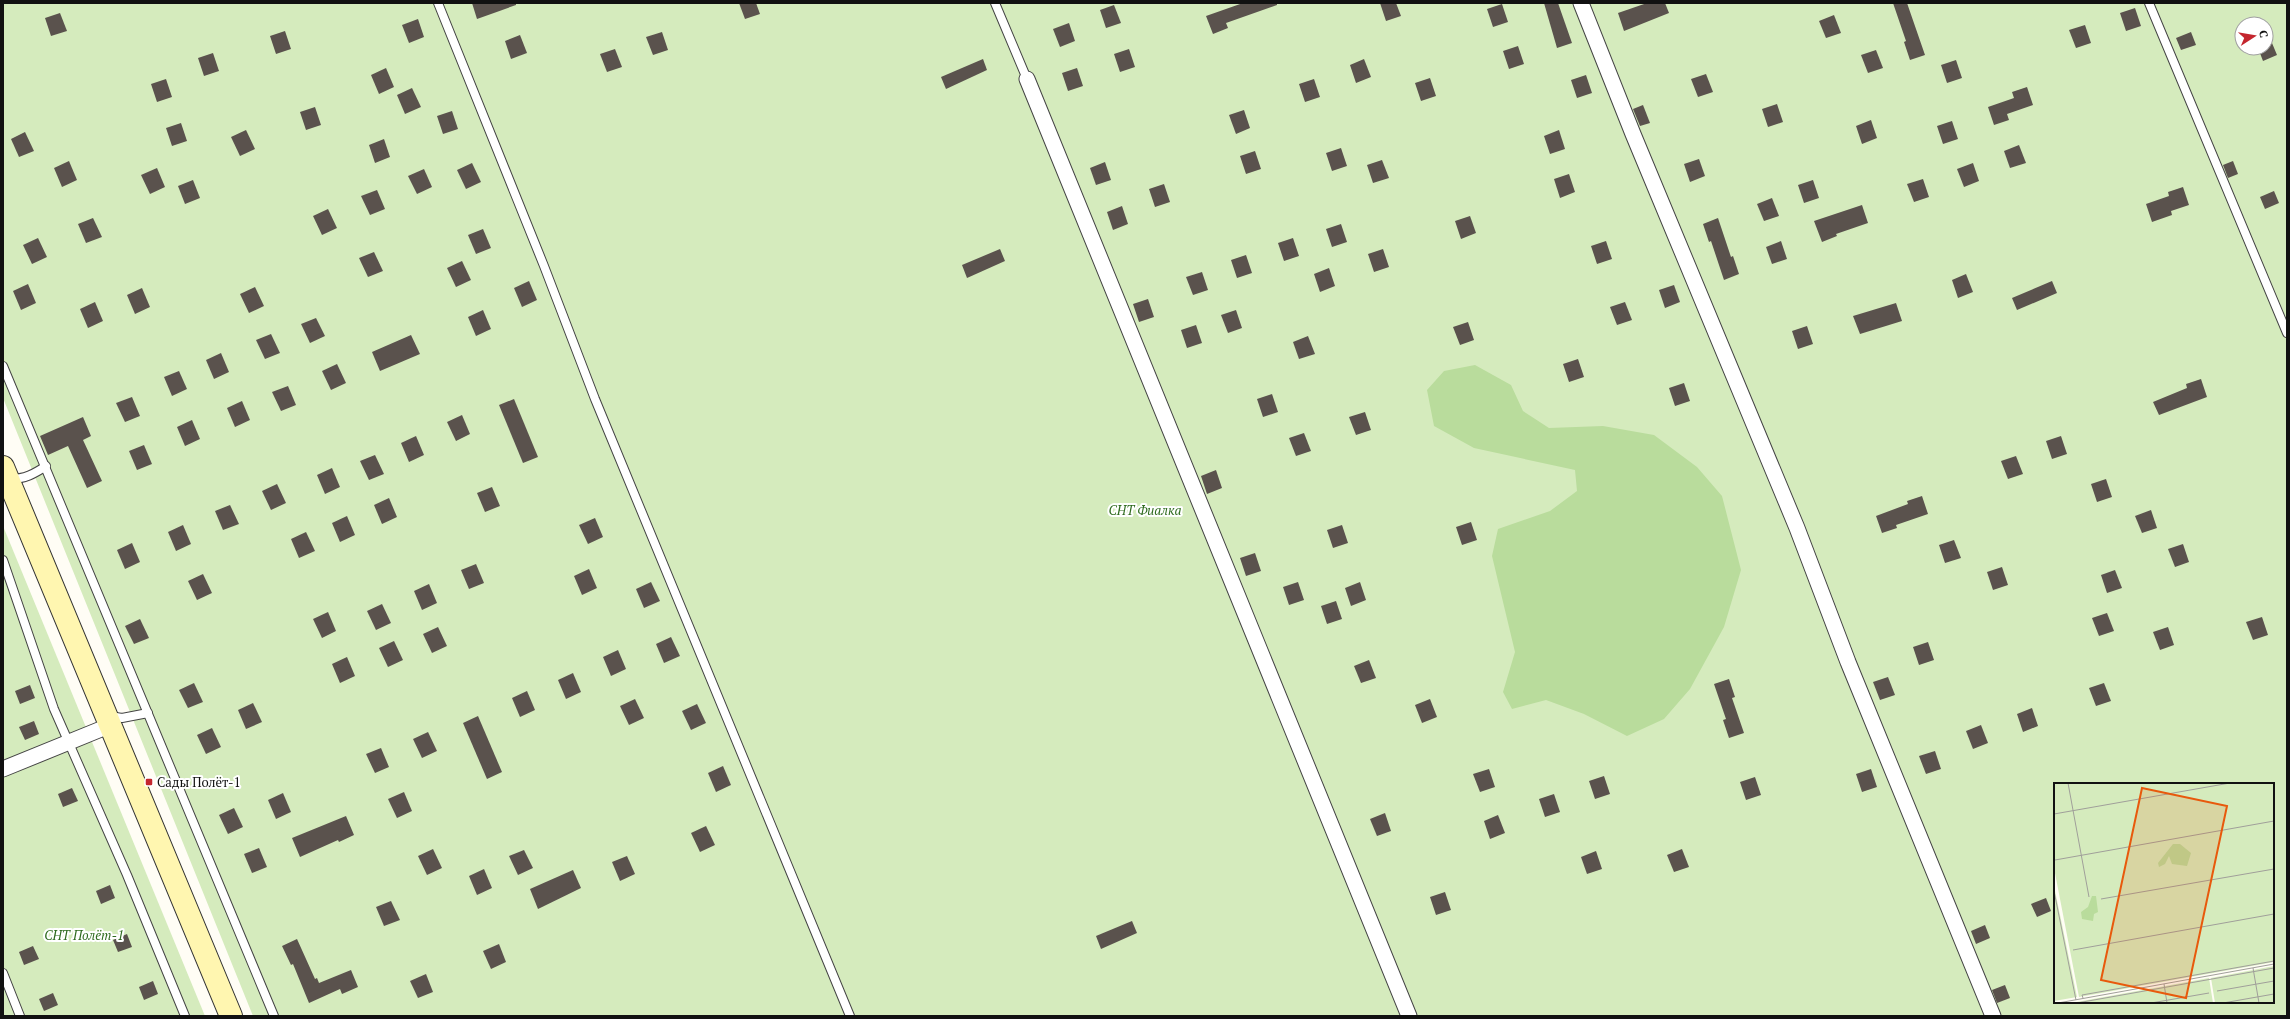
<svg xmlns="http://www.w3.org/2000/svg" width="2290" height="1019" font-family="'PT Serif',serif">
<rect width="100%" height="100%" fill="#fffdf5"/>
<g fill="#d5ebbd" fill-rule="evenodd">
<path d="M3,3H2287V1016H253L3,398ZM2242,24H2266V48H2242ZM2055,784H2273V1002H2055Z"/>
<polygon points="3,526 205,1016 3,1016"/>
</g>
<polygon fill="#b9dc9c" points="1475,365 1511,385 1523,411 1549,428 1603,426 1654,435 1697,467 1722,496 1741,570 1724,627 1690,689 1664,719 1627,736 1584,714 1546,700 1512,709 1503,692 1515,652 1492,556 1498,529 1550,511 1577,491 1575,470 1474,448 1434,426 1427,390 1444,371"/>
<g fill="#5a524d">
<polygon points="472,3 516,3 516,5 477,19"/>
<polygon points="739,3 756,3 760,14 745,19"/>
<polygon points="1243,3 1277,3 1277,5 1226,23 1228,28 1213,34 1206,16"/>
<polygon points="1380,3 1396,3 1401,16 1386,21"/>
<polygon points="1544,3 1558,3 1572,43 1557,48"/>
<polygon points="1647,3 1665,3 1669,13 1624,31 1618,13"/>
<polygon points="1893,3 1907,3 1925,55 1910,60 1904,42 1906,41"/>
<polygon points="1502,4 1508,22 1493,27 1487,9"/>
<polygon points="1114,5 1121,23 1106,28 1100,10"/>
<polygon points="2135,8 2141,26 2126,31 2120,13"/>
<polygon points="60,13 67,31 51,36 45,18"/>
<polygon points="1834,15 1841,33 1826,38 1819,21"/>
<polygon points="418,19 424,37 409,43 402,25"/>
<polygon points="1069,23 1075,41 1060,47 1053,29"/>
<polygon points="2085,25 2091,43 2076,48 2069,30"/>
<polygon points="285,31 291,49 276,54 270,36"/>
<polygon points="662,32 668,50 653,55 646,37"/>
<polygon points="2191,32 2196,45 2181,50 2176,38"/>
<polygon points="520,35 527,53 511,59 505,41"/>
<polygon points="2272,43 2277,55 2263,61 2258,48 2266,48 2266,45"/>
<polygon points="1518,46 1524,64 1509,69 1503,51"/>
<polygon points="615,49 622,67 607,72 600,54"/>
<polygon points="1129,49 1135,67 1120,72 1114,54"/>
<polygon points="1876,50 1883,68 1868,73 1861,55"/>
<polygon points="213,53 219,71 204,76 198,58"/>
<polygon points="983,59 987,70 946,89 941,77"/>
<polygon points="1364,59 1371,77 1356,83 1350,65"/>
<polygon points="1956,60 1962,78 1947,83 1941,65"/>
<polygon points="386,68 394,87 379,94 371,75"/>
<polygon points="1077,68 1083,86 1068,91 1062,73"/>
<polygon points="1706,74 1713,92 1698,97 1691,79"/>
<polygon points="1586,75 1592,93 1577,98 1571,80"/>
<polygon points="1430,78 1436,96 1421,101 1415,83"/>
<polygon points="166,79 172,97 157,102 151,84"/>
<polygon points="1314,79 1320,97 1305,102 1299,84"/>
<polygon points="2027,87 2033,105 2007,114 2009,120 1994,125 1988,107 2014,98 2012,92"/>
<polygon points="412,88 421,107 405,114 397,95"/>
<polygon points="1777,104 1783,122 1768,127 1762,109"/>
<polygon points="1643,105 1650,123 1640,126 1633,109"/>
<polygon points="315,107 321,125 306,130 300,112"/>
<polygon points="1244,110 1250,128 1236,134 1229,115"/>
<polygon points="452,111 458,129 443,134 437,116"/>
<polygon points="1871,120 1877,138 1862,144 1856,126"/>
<polygon points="1952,121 1958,139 1943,144 1937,126"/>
<polygon points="181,123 187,141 172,146 166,128"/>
<polygon points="246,130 255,149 240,156 231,137"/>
<polygon points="1559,130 1565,149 1550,154 1544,136"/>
<polygon points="25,132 34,151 19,157 11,139"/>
<polygon points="384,139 390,157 375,163 369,145"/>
<polygon points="2019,145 2026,163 2010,168 2004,151"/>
<polygon points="1341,148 1347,166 1332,171 1326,153"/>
<polygon points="1255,151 1261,169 1246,174 1240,156"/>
<polygon points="1699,159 1705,176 1690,182 1684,164"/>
<polygon points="1382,160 1389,178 1373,183 1367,165"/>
<polygon points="69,161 77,180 62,187 54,168"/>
<polygon points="2233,161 2238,174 2228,178 2223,165"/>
<polygon points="1105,162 1111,180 1096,185 1090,168"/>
<polygon points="472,163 481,182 466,189 457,170"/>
<polygon points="1973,163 1979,181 1964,187 1957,169"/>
<polygon points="157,168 165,187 150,194 141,175"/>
<polygon points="424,169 432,187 417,194 408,176"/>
<polygon points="1569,174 1575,192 1560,198 1554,179"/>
<polygon points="1923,179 1929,197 1914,202 1907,184"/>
<polygon points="193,180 200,198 185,204 178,186"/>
<polygon points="1813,180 1819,198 1804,203 1798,185"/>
<polygon points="1164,184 1170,202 1155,207 1149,189"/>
<polygon points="2183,187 2189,205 2171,211 2172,215 2152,222 2146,204 2169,196 2168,192"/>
<polygon points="377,190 385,209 370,215 361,196"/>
<polygon points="2274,191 2279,203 2265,209 2260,197"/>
<polygon points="1772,198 1779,216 1764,221 1757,204"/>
<polygon points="1862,205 1868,223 1836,234 1837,236 1822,242 1814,221"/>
<polygon points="1122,206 1128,224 1113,230 1107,212"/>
<polygon points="328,209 337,228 322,235 313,216"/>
<polygon points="1470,216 1476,233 1461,239 1455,221"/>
<polygon points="93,218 102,237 86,243 78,224"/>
<polygon points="1718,218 1731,257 1733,256 1739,274 1724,280 1711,241 1709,242 1703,224"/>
<polygon points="1341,224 1347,242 1332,247 1326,229"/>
<polygon points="483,229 491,248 476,254 468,235"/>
<polygon points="38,238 47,257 32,264 23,245"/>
<polygon points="1293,238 1299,256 1284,261 1278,243"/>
<polygon points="1606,241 1612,259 1597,264 1591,246"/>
<polygon points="1781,241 1787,259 1772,264 1766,247"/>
<polygon points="1000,249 1005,261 967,278 962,265"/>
<polygon points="1383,249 1389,267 1374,272 1368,254"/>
<polygon points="374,252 383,271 368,277 359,258"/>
<polygon points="1246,255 1252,273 1237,278 1231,260"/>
<polygon points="462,261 471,280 456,287 447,268"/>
<polygon points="1329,268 1335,286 1320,292 1314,274"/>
<polygon points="1202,272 1208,290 1193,295 1186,277"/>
<polygon points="1966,274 1973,292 1958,298 1952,280"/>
<polygon points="529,281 537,300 522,307 514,288"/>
<polygon points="2052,281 2057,293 2017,310 2012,298"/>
<polygon points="28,284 36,303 21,310 13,291"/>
<polygon points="1674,285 1680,302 1665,308 1659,290"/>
<polygon points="255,287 264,306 249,313 240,294"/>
<polygon points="142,288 150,307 135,314 127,295"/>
<polygon points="1148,299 1154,317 1139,322 1133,304"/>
<polygon points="95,302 103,321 88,328 80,309"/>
<polygon points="1625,302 1632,320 1617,325 1610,307"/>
<polygon points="1896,303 1902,321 1860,334 1853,316"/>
<polygon points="483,310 491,329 476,336 468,317"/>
<polygon points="1236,310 1242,328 1228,333 1221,315"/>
<polygon points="316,318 325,336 310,343 301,324"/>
<polygon points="1468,322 1474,340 1460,345 1453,327"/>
<polygon points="1196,325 1202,343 1187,348 1181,330"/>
<polygon points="1807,326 1813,344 1798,349 1792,331"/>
<polygon points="271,334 280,353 265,359 256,340"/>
<polygon points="411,335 420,354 380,371 372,352"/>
<polygon points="1308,336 1315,354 1299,359 1293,342"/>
<polygon points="221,353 229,372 214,379 206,360"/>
<polygon points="1578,359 1584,377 1569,382 1563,364"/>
<polygon points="337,364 346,383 331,390 322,371"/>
<polygon points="179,371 187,389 172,396 164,377"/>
<polygon points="2201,379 2207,397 2159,415 2153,402 2187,388 2186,384"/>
<polygon points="1684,383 1690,401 1675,406 1669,388"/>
<polygon points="288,386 296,405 281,411 272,392"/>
<polygon points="1272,394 1278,412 1263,417 1257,399"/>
<polygon points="132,397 140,416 125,422 116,403"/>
<polygon points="514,399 538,457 523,463 499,405"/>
<polygon points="242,401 250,420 235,427 227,408"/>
<polygon points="1365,412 1371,430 1356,435 1349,417"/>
<polygon points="462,415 470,434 456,441 447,422"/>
<polygon points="83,417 91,436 83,440 102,481 87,488 68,446 48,455 40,436"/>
<polygon points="192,420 200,439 185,446 177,427"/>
<polygon points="1304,433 1311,451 1296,456 1289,438"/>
<polygon points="416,436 424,455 409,462 401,443"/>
<polygon points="2061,436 2067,454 2052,459 2046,441"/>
<polygon points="144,445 152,464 137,470 129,451"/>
<polygon points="375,455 384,474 369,480 360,461"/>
<polygon points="2016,456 2023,474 2008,479 2001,461"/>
<polygon points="332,468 340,487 325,494 317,475"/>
<polygon points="1216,470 1222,488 1207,494 1201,476"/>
<polygon points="2106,479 2112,497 2097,502 2091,484"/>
<polygon points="277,484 286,503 271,510 262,491"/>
<polygon points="492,487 500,506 485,512 477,493"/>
<polygon points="1922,496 1928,514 1896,525 1897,528 1882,533 1876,516 1908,504 1907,501"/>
<polygon points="389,498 397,517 382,524 374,505"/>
<polygon points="230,505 239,524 223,530 215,511"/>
<polygon points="2151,510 2157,528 2142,533 2135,516"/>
<polygon points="347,516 355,535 340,542 332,523"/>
<polygon points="595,518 603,537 588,544 579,525"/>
<polygon points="1471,522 1477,540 1462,545 1456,527"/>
<polygon points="183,525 191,544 176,551 168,532"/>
<polygon points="1342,525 1348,543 1333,548 1327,530"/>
<polygon points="306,532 315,551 299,558 291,539"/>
<polygon points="1954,540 1961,558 1945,563 1939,545"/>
<polygon points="132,543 140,562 125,569 117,550"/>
<polygon points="2183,544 2189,562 2175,567 2168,549"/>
<polygon points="1255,553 1261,571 1246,576 1240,558"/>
<polygon points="476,564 484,583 469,589 461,570"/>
<polygon points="2002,567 2008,585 1993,590 1987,572"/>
<polygon points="589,569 597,588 582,595 574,576"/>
<polygon points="2115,570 2122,588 2107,593 2101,575"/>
<polygon points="203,574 212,593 197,600 188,581"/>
<polygon points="651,582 660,601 644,608 636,589"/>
<polygon points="1298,582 1304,600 1289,605 1283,587"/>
<polygon points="1360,582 1366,600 1351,606 1345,588"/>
<polygon points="429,584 437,603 422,610 414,591"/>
<polygon points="1336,601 1342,619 1327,624 1321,606"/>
<polygon points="382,604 391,623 376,630 367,611"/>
<polygon points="328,612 336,631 322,638 313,619"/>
<polygon points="2107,613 2114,631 2099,636 2092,618"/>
<polygon points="2262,617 2268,635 2253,640 2246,622"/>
<polygon points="140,619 149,638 134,644 125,626"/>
<polygon points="438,627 447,646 432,653 423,634"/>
<polygon points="2168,627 2174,645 2160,650 2153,632"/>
<polygon points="671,637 680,656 664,663 656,644"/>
<polygon points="394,641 403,660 388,667 379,648"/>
<polygon points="1928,642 1934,660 1919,665 1913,647"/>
<polygon points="618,650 626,669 611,676 603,657"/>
<polygon points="347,657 355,676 340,683 332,664"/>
<polygon points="1369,660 1376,678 1361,683 1354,666"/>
<polygon points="573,673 581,692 566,699 558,680"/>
<polygon points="1888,677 1895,695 1880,700 1873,682"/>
<polygon points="1729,679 1735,697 1732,698 1744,733 1729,738 1723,720 1726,719 1714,684"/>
<polygon points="194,683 203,702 188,708 179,690"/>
<polygon points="2104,683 2111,701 2096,706 2089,688"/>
<polygon points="30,685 35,698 20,704 15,691"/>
<polygon points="527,691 535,710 520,717 512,698"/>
<polygon points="635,699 644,718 629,725 620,706"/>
<polygon points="1430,699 1437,717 1422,723 1415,705"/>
<polygon points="253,703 262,722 246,729 238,710"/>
<polygon points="697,704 706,723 691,730 682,711"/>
<polygon points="2032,708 2038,726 2023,732 2017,714"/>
<polygon points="478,716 502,772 487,779 463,723"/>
<polygon points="34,721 39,734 25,740 19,727"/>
<polygon points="1981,725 1988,743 1973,749 1966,731"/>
<polygon points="212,728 221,747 206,754 197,735"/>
<polygon points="428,732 437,751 422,758 413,739"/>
<polygon points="381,748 389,767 375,773 366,754"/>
<polygon points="1935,751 1941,769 1926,774 1919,756"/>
<polygon points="723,766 731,785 716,792 708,773"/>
<polygon points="1489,769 1495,787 1480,792 1473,774"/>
<polygon points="1871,769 1877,787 1862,792 1856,774"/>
<polygon points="1604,776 1610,794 1595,799 1589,781"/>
<polygon points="1755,777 1761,795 1746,800 1740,782"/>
<polygon points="72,788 78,801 63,807 58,794"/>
<polygon points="404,792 412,811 397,818 388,799"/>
<polygon points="283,793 291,812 276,819 268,800"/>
<polygon points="1554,794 1560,812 1545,817 1539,799"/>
<polygon points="234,808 243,827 228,834 219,815"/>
<polygon points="1385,813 1391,831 1377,836 1370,819"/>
<polygon points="1498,815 1505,833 1490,839 1484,821"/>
<polygon points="346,816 354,835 339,842 338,840 300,857 292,838"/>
<polygon points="706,826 715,845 700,852 691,833"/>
<polygon points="259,848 267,867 252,873 244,854"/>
<polygon points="433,849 442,868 427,875 418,856"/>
<polygon points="1682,849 1689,867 1674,872 1667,855"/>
<polygon points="524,850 533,868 518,875 509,856"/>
<polygon points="1596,851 1602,869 1587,874 1581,857"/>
<polygon points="627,856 635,874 620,881 612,862"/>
<polygon points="484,869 492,888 477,895 469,876"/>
<polygon points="573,870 581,888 538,909 530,889"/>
<polygon points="110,885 115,898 101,904 96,891"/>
<polygon points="1445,892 1451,910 1436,915 1430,897"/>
<polygon points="2046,898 2051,911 2037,917 2031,904"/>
<polygon points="391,901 400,920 384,926 376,907"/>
<polygon points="1132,921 1137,933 1101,949 1096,936"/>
<polygon points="1985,925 1990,938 1976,944 1971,931"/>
<polygon points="127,934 132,947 118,952 113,940"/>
<polygon points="297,939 315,979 317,978 319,983 351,970 358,987 342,994 340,989 309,1003 293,964 291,965 282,946"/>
<polygon points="499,944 506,962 491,969 483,951"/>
<polygon points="33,946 39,959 24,965 19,952"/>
<polygon points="426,974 433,992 418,998 410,981"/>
<polygon points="153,981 158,994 144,1000 139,987"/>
<polygon points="2005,985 2010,998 1997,1003 1992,990"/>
<polygon points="53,993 58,1005 44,1011 39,999"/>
</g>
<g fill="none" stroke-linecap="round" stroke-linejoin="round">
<g stroke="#444" stroke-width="10">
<g id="lane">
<polyline points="438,3 544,266 595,399 850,1016"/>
<polyline points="995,3 1027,79"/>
<polyline points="2149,3 2287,333"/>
<polyline points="3,366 274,1016"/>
<path d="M10,479C25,479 34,474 46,466"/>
<polyline points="3,560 54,709 127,875 185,1016"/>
<polyline points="110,716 122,718 148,713"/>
<polyline points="3,973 20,1016"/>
</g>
</g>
<g stroke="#444" stroke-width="17">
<g id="street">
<polyline points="1581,3 1633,134 1797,528 1848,662 1993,1016"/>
<polyline points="1027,79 1409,1016"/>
<polyline points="3,769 111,725"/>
</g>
</g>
<g stroke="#333" stroke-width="24">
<polyline id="secondary" points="3,467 231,1016"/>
</g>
<use href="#lane" stroke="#fff" stroke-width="8"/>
<use href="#street" stroke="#fff" stroke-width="15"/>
<use href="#secondary" stroke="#fff6b0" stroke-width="22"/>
</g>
<rect fill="#c4262e" stroke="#fff" stroke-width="1.5" x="145" y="778" width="8" height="8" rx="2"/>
<g text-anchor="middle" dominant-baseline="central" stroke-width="4" stroke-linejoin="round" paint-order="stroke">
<g font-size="13" font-style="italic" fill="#2f6b1f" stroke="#fff">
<text x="1145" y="510">СНТ Фиалка</text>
<text x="84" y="935">СНТ Полёт-1</text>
</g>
<g font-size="13" fill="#111" stroke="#fff" text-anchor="start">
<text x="157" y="782">Сады Полёт-1</text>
</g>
</g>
<g transform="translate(2054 783)">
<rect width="220" height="220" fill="#fffdf5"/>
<path d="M0,0H220V179L25,214L0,85ZM0,103L23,214L0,218ZM220,183V220H161L157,195ZM155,195L159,220H17Z" fill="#d5ebbd"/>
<path d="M119,61H126L137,70L133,83L118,81L115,73L111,81L105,84L104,80ZM38,113H42L44,129L40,131L39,138L28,136L27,129L34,124Z" fill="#b9dc9c"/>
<path fill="none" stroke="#a09f9a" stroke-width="1" d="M14,0L35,114M0,31L176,0M1,77L220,38M0,108L22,217M47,116L220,86M19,167L220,131M199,185L205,220M110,201L113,220M163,208L220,198M29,215L28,212L220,178M4,220L220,181M23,220L220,185M97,220L155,210M169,220L220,211"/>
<path fill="#e8590c" fill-opacity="0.15" stroke="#e8590c" stroke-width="2" d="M88,5L173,23L132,215L47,197Z"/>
<rect width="220" height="220" fill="none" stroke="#111" stroke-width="2"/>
</g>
<rect width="2290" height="1019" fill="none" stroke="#111111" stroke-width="8"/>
<g transform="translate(2254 36) rotate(78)"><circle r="19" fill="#ffffff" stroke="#a0a0a0"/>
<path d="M0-3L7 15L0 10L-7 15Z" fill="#c4262e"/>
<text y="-6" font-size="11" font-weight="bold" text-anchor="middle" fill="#111111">С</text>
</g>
</svg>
